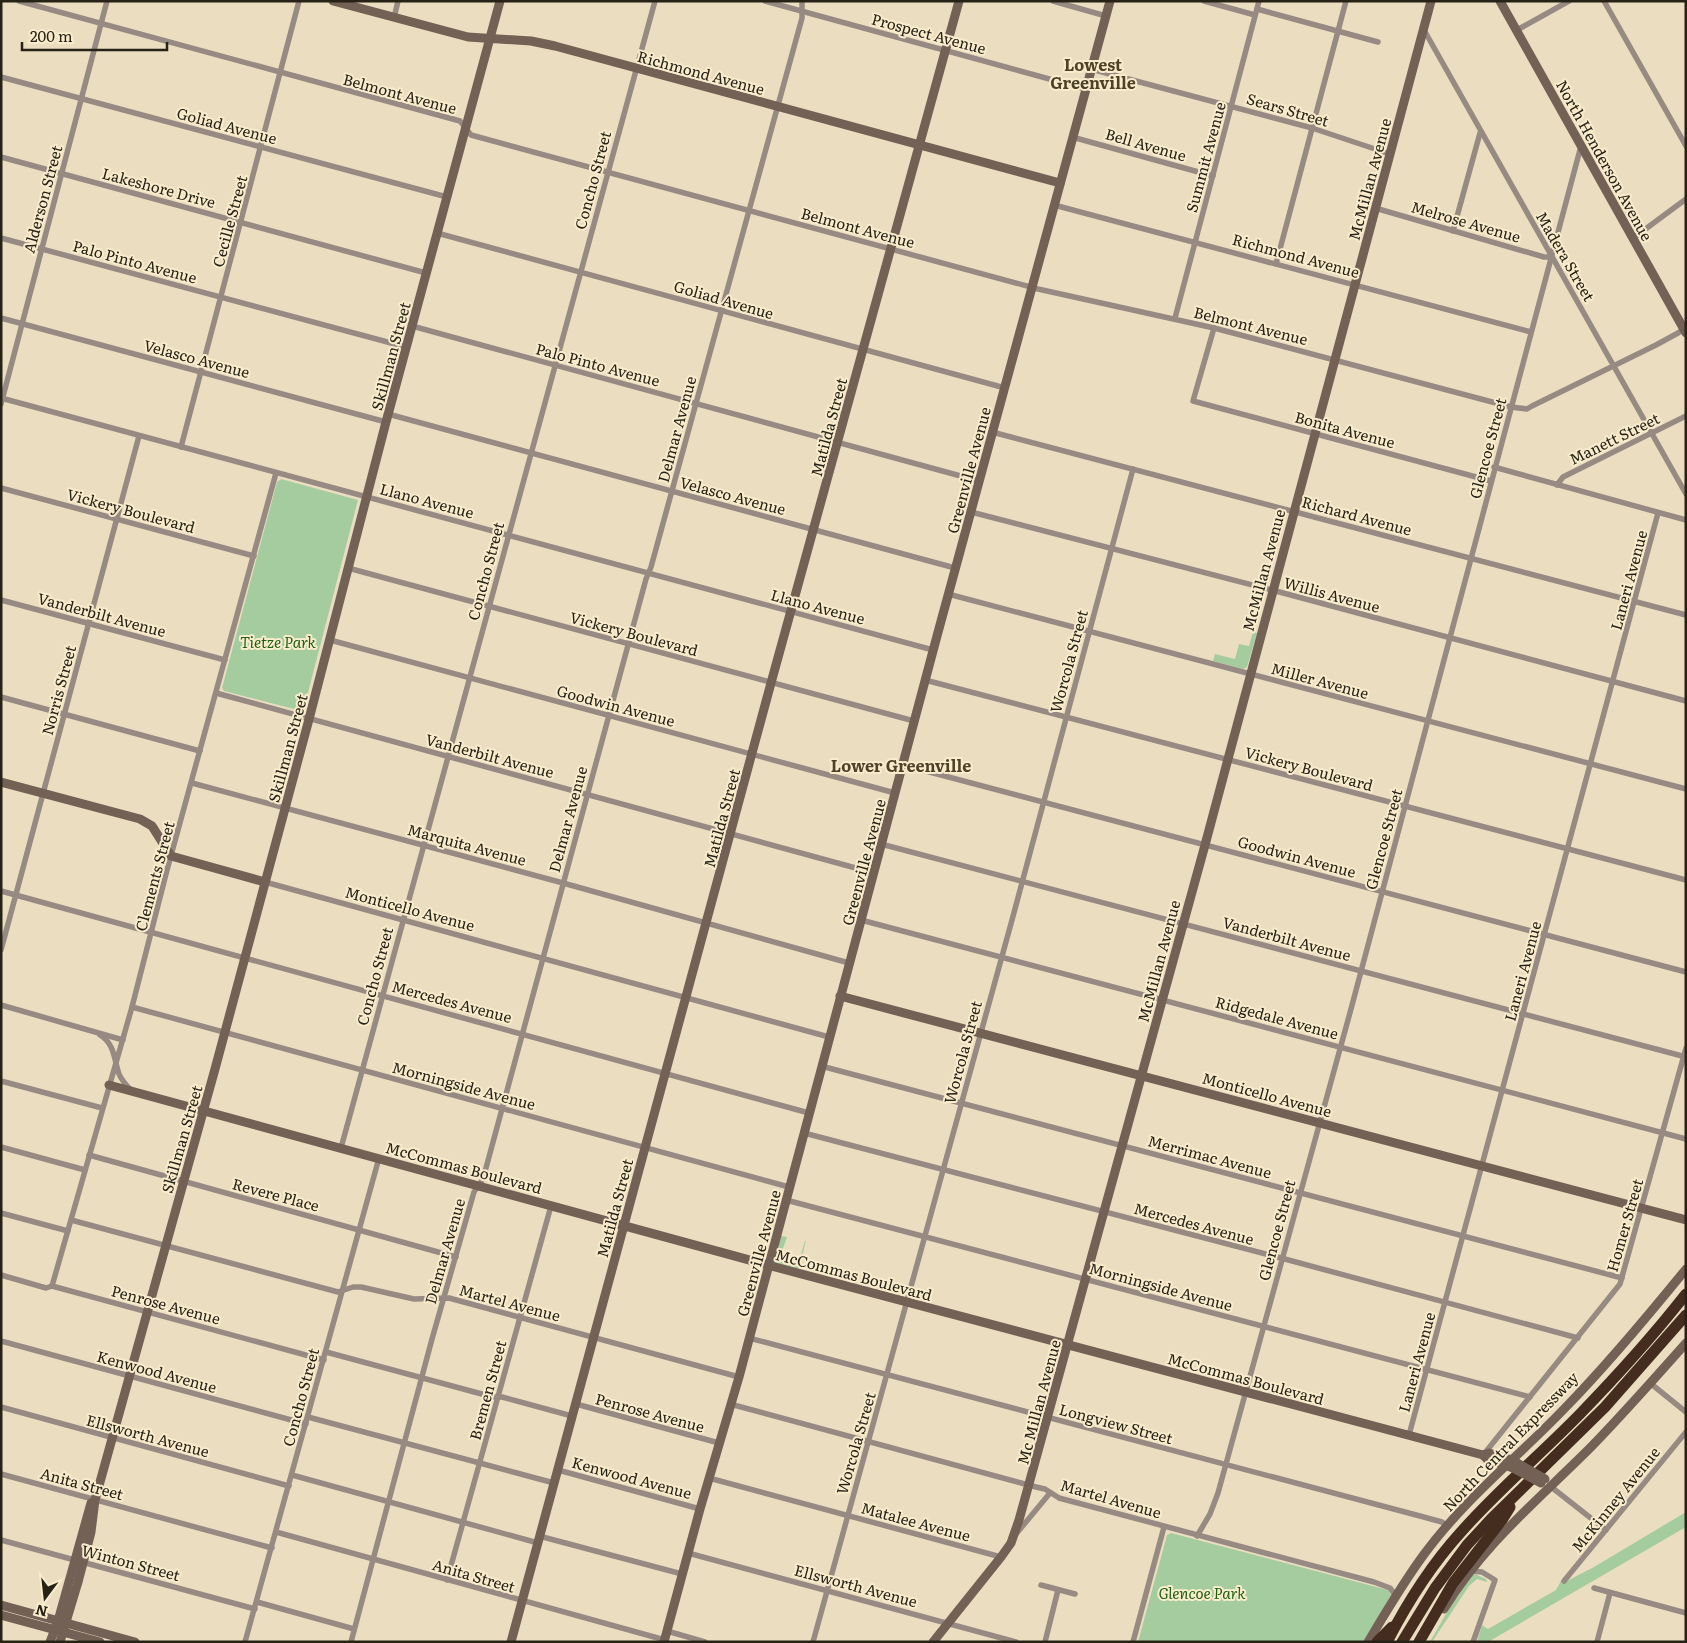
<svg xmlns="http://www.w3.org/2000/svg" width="1687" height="1643" font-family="Literata,serif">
<rect width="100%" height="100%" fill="#ebdec0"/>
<g fill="#a5cc9f">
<polygon points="281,479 358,500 304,708 302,711 224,691 222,688 277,482"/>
<polygon points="1253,632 1257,633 1247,667 1243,669 1213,661 1215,654 1235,659 1239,644 1249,646"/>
<polygon points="781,1236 787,1237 780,1257 782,1261 785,1262 788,1259 799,1261 805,1241 806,1241 798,1271 774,1263"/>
<polygon points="1686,1512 1686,1527 1488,1642 1477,1642 1482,1625 1488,1629 1556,1590 1561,1581 1567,1581 1594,1567"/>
<polygon points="1171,1533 1388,1590 1391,1595 1391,1598 1363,1642 1138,1642 1167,1535"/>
<polygon points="1475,1574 1486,1579 1487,1582 1477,1579 1469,1586 1432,1642 1430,1642 1447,1612 1472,1576"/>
</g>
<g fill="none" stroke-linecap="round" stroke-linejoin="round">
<g stroke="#978a82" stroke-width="5.5">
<polyline points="19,1 460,121 471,135 1038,289 1214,328 1511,407 1527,409 1532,406 1656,345 1678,333 1686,327"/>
<polyline points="765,1 1086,89"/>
<polyline points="1053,1 1106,16"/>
<polyline points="1204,1 1255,15"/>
<polyline points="1604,1 1686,146"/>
<polyline points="1257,9 1378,42"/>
<polyline points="394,18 398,1"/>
<polyline points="1424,30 1686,494"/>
<polyline points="1517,30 1569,1"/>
<polyline points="1091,69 1312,128 1390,154"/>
<polyline points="1,77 447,197"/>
<polyline points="1072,137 1213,176"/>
<polyline points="1,157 426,273"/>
<polyline points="1054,205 1531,332"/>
<polyline points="1375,208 1544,257 1551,257"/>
<polyline points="1453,231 1480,133"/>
<polyline points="437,233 1005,388"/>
<polyline points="1,238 406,347"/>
<polyline points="1632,239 1686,199"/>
<polyline points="1276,264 1346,1"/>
<polyline points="1,318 386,422"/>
<polyline points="1175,318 1259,1"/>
<polyline points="412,326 979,481"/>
<polyline points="1214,328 1193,401 1491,481"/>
<polyline points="1,398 933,650"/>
<polyline points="1,404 107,1"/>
<polyline points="388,414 955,568"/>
<polyline points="992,432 1686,615"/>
<polyline points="181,447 299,1"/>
<polyline points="1494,467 1686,520"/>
<polyline points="1557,485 1563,477 1686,416"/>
<polyline points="1,488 254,556"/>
<polyline points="971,512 1272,590 1686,701"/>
<polyline points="348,568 914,721"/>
<polyline points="948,594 1686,789"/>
<polyline points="1,600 225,660"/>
<polyline points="330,640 895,793"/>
<polyline points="925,680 1686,880"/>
<polyline points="216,693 874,873"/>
<polyline points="1,697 200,751"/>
<polyline points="903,765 1686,972"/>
<polyline points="192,783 563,883 849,963"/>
<polyline points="881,844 1686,1057"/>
<polyline points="265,882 829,1037"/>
<polyline points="1,891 809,1113"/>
<polyline points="861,920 1686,1139"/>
<polyline points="1,950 139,436"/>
<polyline points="1,1005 123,1040"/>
<polyline points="132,1007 789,1187"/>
<path d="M100,1035C115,1044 114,1060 119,1074C122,1081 126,1085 131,1090"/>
<polyline points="821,1066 1622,1278"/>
<polyline points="1,1081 102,1108"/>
<polyline points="804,1133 1281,1258 1578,1338"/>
<polyline points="1,1147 85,1170"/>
<polyline points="341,1148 655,1"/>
<polyline points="89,1155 456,1257"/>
<polyline points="786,1200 1530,1397"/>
<polyline points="1,1213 68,1231"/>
<polyline points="71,1220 338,1292 353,1287 361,1287 414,1299 449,1298 739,1377"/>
<polyline points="1,1275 46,1288 52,1286 324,1360"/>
<polyline points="52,1286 132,1007 167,870 276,473"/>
<polyline points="749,1338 1420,1516 1442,1522 1448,1526"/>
<polyline points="1,1341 306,1424"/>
<polyline points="326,1352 493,1397 502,1397 572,1416"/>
<polyline points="1650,1383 1686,1412"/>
<polyline points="576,1404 719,1443"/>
<polyline points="730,1404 1036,1487 1045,1489 1059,1498 1374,1582 1390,1588 1396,1596"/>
<polyline points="1,1407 289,1486"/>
<polyline points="308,1417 554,1483"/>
<polyline points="1409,1435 1658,513"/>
<polyline points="1484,1454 1620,1284 1686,1048"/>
<polyline points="558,1470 700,1509"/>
<polyline points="1,1474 272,1548"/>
<polyline points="292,1475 538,1543"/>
<polyline points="709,1478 1001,1557"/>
<polyline points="1550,1486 1606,1530"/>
<polyline points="276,1532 665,1640"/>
<polyline points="1016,1534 1050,1493"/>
<polyline points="539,1536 682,1574"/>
<polyline points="1197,1536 1210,1514 1218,1493 1351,1009 1581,146"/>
<polyline points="1,1540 255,1609"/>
<polyline points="688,1553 1016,1642"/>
<polyline points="1470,1571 1482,1572 1495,1580 1473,1642"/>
<polyline points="447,1580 551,1206"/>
<polyline points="1564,1581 1686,1432"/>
<polyline points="1041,1585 1075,1594"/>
<polyline points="1594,1588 1686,1613"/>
<polyline points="257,1602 354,1629"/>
<polyline points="667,1631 705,1642"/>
<polyline points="245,1642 379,1158"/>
<polyline points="351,1642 432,1339 474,1192 483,1179 646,579 651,567 802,18 802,1"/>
<polyline points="813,1642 1012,920 1133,469"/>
<polyline points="1045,1642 1058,1590"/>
<polyline points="1133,1642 1164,1527"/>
<polyline points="1597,1642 1610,1593"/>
</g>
<g stroke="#736156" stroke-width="9">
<polyline points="333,1 468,37 531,41 555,46 1060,183"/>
<polyline points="1500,1 1686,333"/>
<polyline points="1,782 140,819 152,826 171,856 265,882"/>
<polyline points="840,996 1686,1220"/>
<polyline points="109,1085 775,1267 1483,1455 1487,1459 1513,1468"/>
<polyline points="1483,1455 1489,1453 1515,1461"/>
<polyline points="1,1605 135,1642"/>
<path d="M1444,1609C1485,1543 1537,1501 1591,1447C1624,1413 1655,1378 1686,1343"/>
<polyline points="1,1615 100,1642"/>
<polyline points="50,1642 58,1621 91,1503 93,1502"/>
<polyline points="60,1642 78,1582 91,1532 95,1500 215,1069 308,723 386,422 500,1"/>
<polyline points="511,1642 771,683 959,1"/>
<polyline points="664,1642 700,1509 739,1377 937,636 1110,1"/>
<polyline points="933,1642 1001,1557 1011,1543 1019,1520 1205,845 1431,1"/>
<path d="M1368,1642C1386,1612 1404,1581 1425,1553C1465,1499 1518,1457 1564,1409C1607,1365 1647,1317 1686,1269"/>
</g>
<g stroke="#442d1e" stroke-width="11">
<polyline points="1377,1642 1392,1627"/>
<path d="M1387,1642C1407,1603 1432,1564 1461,1532C1498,1490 1541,1454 1580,1414C1617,1376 1653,1336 1686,1294"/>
<polyline points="1402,1642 1435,1588 1467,1545 1491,1519 1605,1407 1686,1315"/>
<polyline points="1419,1642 1453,1583 1502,1520 1510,1507"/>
</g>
<g stroke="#736156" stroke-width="9">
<polyline points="1517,1463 1545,1479"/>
<polyline points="1513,1468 1541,1483"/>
</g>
</g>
<g text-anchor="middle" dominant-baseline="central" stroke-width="4" stroke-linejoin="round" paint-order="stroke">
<g font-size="15" fill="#262216" stroke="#f9eccd">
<text transform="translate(929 33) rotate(15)">Prospect Avenue</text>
<text transform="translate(701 72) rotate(15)">Richmond Avenue</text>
<text transform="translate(400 93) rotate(15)">Belmont Avenue</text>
<text transform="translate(1288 109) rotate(16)">Sears Street</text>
<text transform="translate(227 125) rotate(15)">Goliad Avenue</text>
<text transform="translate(1146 144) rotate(16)">Bell Avenue</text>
<text transform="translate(1205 157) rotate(-75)">Summit Avenue</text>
<text transform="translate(1605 160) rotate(61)">North Henderson Avenue</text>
<text transform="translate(1369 179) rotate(-75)">McMillan Avenue</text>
<text transform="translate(592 180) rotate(-75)">Concho Street</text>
<text transform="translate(159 187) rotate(15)">Lakeshore Drive</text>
<text transform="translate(42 199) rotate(-75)">Alderson Street</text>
<text transform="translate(229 221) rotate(-75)">Cecille Street</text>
<text transform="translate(1466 221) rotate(16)">Melrose Avenue</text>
<text transform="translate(858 227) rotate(15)">Belmont Avenue</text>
<text transform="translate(1296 255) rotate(15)">Richmond Avenue</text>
<text transform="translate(1566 256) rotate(60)">Madera Street</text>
<text transform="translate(135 261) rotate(15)">Palo Pinto Avenue</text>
<text transform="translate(724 299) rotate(16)">Goliad Avenue</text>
<text transform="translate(1251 325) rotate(14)">Belmont Avenue</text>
<text transform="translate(390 356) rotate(-75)">Skillman Street</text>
<text transform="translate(197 358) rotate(15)">Velasco Avenue</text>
<text transform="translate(598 364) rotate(15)">Palo Pinto Avenue</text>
<text transform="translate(828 427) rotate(-75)">Matilda Street</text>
<text transform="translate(676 429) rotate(-75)">Delmar Avenue</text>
<text transform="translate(1345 429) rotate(15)">Bonita Avenue</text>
<text transform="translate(1614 438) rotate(-26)">Manett Street</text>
<text transform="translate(1487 448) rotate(-75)">Glencoe Street</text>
<text transform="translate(968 470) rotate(-75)">Greenville Avenue</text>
<text transform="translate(733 495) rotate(15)">Velasco Avenue</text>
<text transform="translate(427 500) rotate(15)">Llano Avenue</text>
<text transform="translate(131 510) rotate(15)">Vickery Boulevard</text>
<text transform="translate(1357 515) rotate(15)">Richard Avenue</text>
<text transform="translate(1263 570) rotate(-75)">McMillan Avenue</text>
<text transform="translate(485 571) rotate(-75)">Concho Street</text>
<text transform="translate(1628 580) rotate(-75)">Laneri Avenue</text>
<text transform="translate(1332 594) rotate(15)">Willis Avenue</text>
<text transform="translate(818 606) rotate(15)">Llano Avenue</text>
<text transform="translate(102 614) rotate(15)">Vanderbilt Avenue</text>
<text transform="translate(634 633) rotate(15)">Vickery Boulevard</text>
<text transform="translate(1068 661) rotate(-75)">Worcola Street</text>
<text transform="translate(1320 680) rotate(15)">Miller Avenue</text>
<text transform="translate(58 690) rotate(-75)">Norris Street</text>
<text transform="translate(616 705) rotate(15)">Goodwin Avenue</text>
<text transform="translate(287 748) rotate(-75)">Skillman Street</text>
<text transform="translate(490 755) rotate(15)">Vanderbilt Avenue</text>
<text transform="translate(1309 768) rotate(15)">Vickery Boulevard</text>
<text transform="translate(721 818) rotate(-75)">Matilda Street</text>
<text transform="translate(567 819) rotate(-75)">Delmar Avenue</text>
<text transform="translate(1383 839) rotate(-75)">Glencoe Street</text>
<text transform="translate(467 844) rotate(15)">Marquita Avenue</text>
<text transform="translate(1297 856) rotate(15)">Goodwin Avenue</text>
<text transform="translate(863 862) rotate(-75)">Greenville Avenue</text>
<text transform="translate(154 876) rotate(-75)">Clements Street</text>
<text transform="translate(410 908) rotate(15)">Monticello Avenue</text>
<text transform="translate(1287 938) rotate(15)">Vanderbilt Avenue</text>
<text transform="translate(1158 961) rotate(-75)">McMillan Avenue</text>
<text transform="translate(1522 971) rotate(-75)">Laneri Avenue</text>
<text transform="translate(374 976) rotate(-75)">Concho Street</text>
<text transform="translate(452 1001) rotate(15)">Mercedes Avenue</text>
<text transform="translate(1277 1017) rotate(15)">Ridgedale Avenue</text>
<text transform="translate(962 1052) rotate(-75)">Worcola Street</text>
<text transform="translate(464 1085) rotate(15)">Morningside Avenue</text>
<text transform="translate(1267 1094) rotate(15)">Monticello Avenue</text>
<text transform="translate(181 1139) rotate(-74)">Skillman Street</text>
<text transform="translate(1210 1156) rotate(15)">Merrimac Avenue</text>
<text transform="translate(464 1167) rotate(15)">McCommas Boulevard</text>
<text transform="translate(276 1194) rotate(15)">Revere Place</text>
<text transform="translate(614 1208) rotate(-75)">Matilda Street</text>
<text transform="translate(1194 1223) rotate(15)">Mercedes Avenue</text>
<text transform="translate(1624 1225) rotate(-74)">Homer Street</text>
<text transform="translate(1276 1230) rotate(-75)">Glencoe Street</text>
<text transform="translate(444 1251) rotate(-74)">Delmar Avenue</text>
<text transform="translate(758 1253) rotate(-75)">Greenville Avenue</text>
<text transform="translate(854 1274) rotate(15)">McCommas Boulevard</text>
<text transform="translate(1161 1286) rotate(15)">Morningside Avenue</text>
<text transform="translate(510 1302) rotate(15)">Martel Avenue</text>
<text transform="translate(166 1304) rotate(15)">Penrose Avenue</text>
<text transform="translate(1416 1362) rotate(-75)">Laneri Avenue</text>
<text transform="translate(157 1371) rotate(15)">Kenwood Avenue</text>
<text transform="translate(1246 1378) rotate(15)">McCommas Boulevard</text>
<text transform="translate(487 1390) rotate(-75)">Bremen Street</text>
<text transform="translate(300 1397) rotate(-75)">Concho Street</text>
<text transform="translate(1038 1402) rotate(-75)">Mc Millan Avenue</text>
<text transform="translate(650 1412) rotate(15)">Penrose Avenue</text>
<text transform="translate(1116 1423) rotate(15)">Longview Street</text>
<text transform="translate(148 1435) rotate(15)">Ellsworth Avenue</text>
<text transform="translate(1510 1441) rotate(-46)">North Central Expressway</text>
<text transform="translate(855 1443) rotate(-74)">Worcola Street</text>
<text transform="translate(632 1477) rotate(15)">Kenwood Avenue</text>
<text transform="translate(82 1483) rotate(15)">Anita Street</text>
<text transform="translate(1111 1498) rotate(16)">Martel Avenue</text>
<text transform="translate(1615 1499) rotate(-51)">McKinney Avenue</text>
<text transform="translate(916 1521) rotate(15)">Matalee Avenue</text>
<text transform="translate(131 1562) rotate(15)">Winton Street</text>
<text transform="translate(474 1575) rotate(16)">Anita Street</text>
<text transform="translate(856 1585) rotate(15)">Ellsworth Avenue</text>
</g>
<g font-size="15" font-style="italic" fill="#1e6012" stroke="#f9eccd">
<text x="278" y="641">Tietze Park</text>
<text x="1202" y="1592">Glencoe Park</text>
</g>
<g font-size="16" font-weight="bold" fill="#4d4228" stroke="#f9eccd">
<text x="1093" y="64">Lowest<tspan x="1093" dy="18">Greenville</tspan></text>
<text x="901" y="765">Lower Greenville</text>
</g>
</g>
<rect width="1687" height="1643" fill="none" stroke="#262216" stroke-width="5"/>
<g transform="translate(45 1598) rotate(195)" stroke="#f9eccd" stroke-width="4" paint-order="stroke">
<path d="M0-4L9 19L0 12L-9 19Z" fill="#262216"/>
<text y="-8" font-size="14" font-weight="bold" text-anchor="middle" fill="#262216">N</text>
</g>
<path d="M22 42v8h145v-8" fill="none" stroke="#262216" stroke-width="2.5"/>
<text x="30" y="42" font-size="15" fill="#262216" stroke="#f9eccd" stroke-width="4" paint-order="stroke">200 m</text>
</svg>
